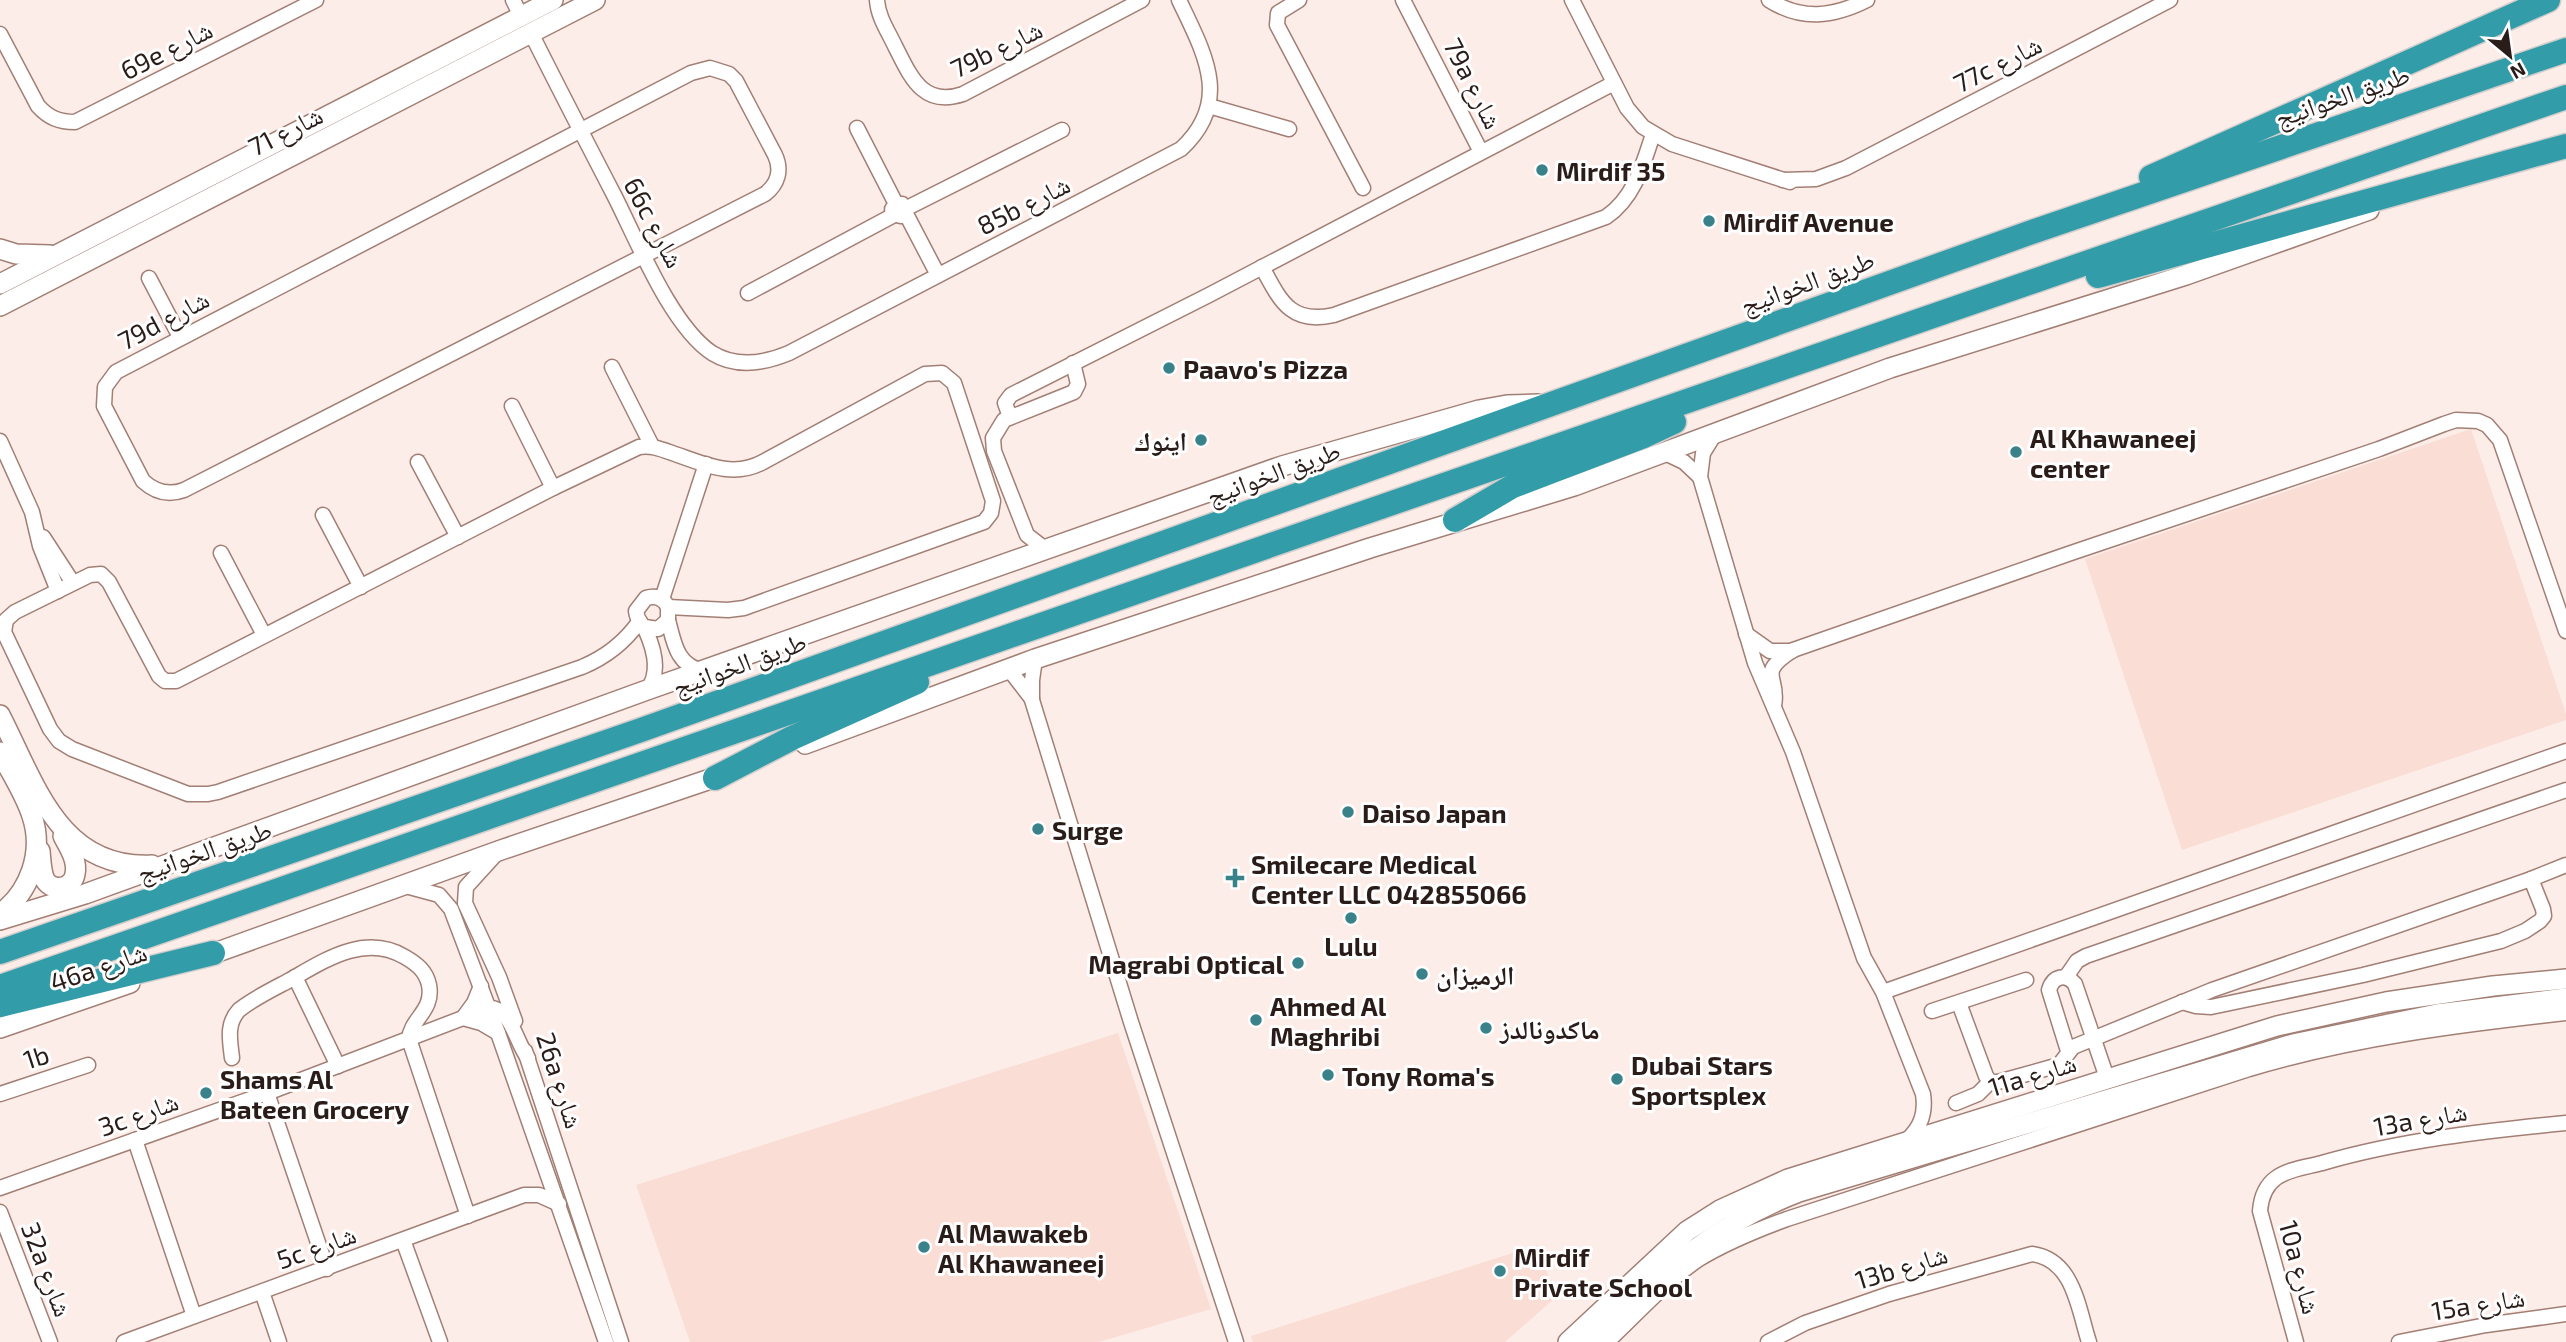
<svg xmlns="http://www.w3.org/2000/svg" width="2566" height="1342" font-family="'Exo 2','Noto Naskh Arabic',sans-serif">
<rect width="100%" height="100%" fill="#fdede9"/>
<g fill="#faddd5">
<polygon points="2471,429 2566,714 2566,720 2182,850 2085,559"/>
<polygon points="1118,1033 1211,1309 1099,1342 690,1342 636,1185"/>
<polygon points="1538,1245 1555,1298 1505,1342 1253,1342 1251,1336"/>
</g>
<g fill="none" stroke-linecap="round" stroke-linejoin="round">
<g stroke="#a27f75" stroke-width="17">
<g id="street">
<polyline points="513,0 521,16"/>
<path d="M877,0C878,17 888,31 895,46C910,75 922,108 963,94L1142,0"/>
<polyline points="1299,0 1278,13 1277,25 1363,188"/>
<polyline points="1403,0 1481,152"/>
<polyline points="1572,0 1627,108 1643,127 1672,144 1790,182"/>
<path d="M1769,0C1802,21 1833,17 1867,0"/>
<path d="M531,33C558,87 586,141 614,195C637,240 671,326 712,353C736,368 765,363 789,353L1181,149C1233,101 1204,53 1179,0"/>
<path d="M0,34L38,106C49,118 59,122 75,122L316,0"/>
<path d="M710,68L729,74L736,81L775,155C782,170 778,184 765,194L184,490C168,496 155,492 143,481L104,406L105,387L116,372L691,73Z"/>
<polyline points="1209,106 1289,129"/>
<polyline points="857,128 896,204 892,209 893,214 901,216 905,209 902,204 896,204"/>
<polyline points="1783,180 1816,179 1846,168 2170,0"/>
<polyline points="905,209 1062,130"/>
<polyline points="905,212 938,275"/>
<path d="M1262,267C1280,300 1290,325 1334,315L1606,217C1634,198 1643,165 1653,134"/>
<polyline points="149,278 180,337"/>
<polyline points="748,293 894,215"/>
<polyline points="612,367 652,446"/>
<polyline points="512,406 553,488"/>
<polyline points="1010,417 1005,403 1011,395 1209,295 1614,83"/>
<path d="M1716,432L1703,453L1700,477L1755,663L1793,752L1864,958L1883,992L1923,1094C1926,1113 1921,1127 1907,1140"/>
<polyline points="0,441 32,512 40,546 58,591"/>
<polyline points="1665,453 1684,462 1700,477"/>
<polyline points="418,462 458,537"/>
<polyline points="323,515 361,587"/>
<polyline points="43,537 73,583"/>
<polyline points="1045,549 1027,535 994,451 993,438 1004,420 1074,392 1078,384 1073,363"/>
<polyline points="221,553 264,635"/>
<polyline points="662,599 706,464"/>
<path d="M668,620C674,642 676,665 703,671"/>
<path d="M639,622C624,643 606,657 582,667L218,792L208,794H188L72,749L59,741L50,729L4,632L6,620L15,612L90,575L101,574L109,582L159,676L165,681H176L553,488L639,447C651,445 661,449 672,453C702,463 732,479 763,462L925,374L942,373L954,383L993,501L991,513L984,522L744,608L728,610L668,607"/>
<path d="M645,627L658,629L668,620V607C663,598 656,595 646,598L636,611C637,621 642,623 646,631C654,649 661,673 647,690"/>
<polyline points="1746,634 1770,651 1792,651"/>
<polyline points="1035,659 1032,680 1032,700 1131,1022 1236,1342"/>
<polyline points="1008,668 1032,699"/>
<path d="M1774,706C1780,675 1755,675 1793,650L2071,553L2379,449L2444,424L2456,420L2478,421L2487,425L2500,440L2566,631"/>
<polyline points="496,854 466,887 465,903 499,977 515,1021"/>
<polyline points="402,885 439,895 451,909 498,1033 606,1342"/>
<polyline points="295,977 338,1066"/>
<polyline points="2066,977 2077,961 2086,956 2566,790"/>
<polyline points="481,986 474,1003 463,1018 481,1023 498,1033"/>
<polyline points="1883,992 2566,751"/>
<polyline points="2182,1002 2196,1006 2211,1007 2363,975 2501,941 2525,931 2540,921 2544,916 2543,909 2531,879"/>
<polyline points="1959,1003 1986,1076 1990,1082 1998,1082 2059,1065 2073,1047 2212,990 2531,879 2566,865"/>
<polyline points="1932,1011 2026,980"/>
<polyline points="525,1051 621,1342"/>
<path d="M2068,1051L2049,990C2053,976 2066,973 2075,984L2107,1078"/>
<path d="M232,1058C230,1040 226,1024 239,1010C254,998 273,989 290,980C325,960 365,933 405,957C417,964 426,971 429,985C434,1011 411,1018 409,1039L468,1216"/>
<polyline points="267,1093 327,1269"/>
<polyline points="0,1094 88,1065"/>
<polyline points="1956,1103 1978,1094 1990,1082"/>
<polyline points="135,1140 194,1316"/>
<path d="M0,1188L267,1093L489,1008C511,1007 516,1043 528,1058"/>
<polyline points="0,1212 50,1342"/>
<polyline points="403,1240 440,1342"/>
<polyline points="262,1292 279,1342"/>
<polyline points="124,1342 524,1195 539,1195 559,1204"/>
<path d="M1607,1342C1637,1314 1665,1282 1699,1259C1727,1242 1757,1230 1787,1219L2249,1069C2353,1038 2458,1025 2566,1013"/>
<path d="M1768,1342L1805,1323L1889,1294L2032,1254C2074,1260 2078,1308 2089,1342"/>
<path d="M2296,1342L2260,1211C2261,1198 2265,1186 2276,1178C2288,1169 2307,1167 2322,1163C2401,1140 2484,1131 2566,1123"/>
<polyline points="2399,1342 2486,1325 2566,1314"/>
</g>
</g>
<g stroke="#a27f75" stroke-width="22">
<g id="secondary">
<polyline points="0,249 16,254 50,255"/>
<polyline points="0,284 553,0"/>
<polyline points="0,306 595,0"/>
<path d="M0,715C35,783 59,870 152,865"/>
<polyline points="805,744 1035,659 1370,548 1574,486 1890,368 2186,275 2369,210"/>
<path d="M0,752C11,773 25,794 32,816C44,852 30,892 0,914"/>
<path d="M40,851C41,860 41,872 45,880C53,893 73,888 75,874C78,861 69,847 63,836"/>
<polyline points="0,920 85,894 647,690 1282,466 1479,410 1507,405 1538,404"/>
<polyline points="201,958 501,850 728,773"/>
<polyline points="0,1028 130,983"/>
<polyline points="1568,1342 1687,1231 1720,1210 1788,1179 2277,1026 2386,1002 2493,986 2566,979"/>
<path d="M1591,1342C1660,1276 1708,1227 1799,1192L2293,1044L2437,1014L2566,998"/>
</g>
</g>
<g stroke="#d0cdcc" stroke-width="27">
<g id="highway">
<polyline points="2151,177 2548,0"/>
<polyline points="2098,276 2566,146"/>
<polyline points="1455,520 1513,486 1644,436 1674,422"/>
<polyline points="715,778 792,738 917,682"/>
<polyline points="0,952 641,730 2029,233 2566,50"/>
<path d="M0,987C854,686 1711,395 2566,97"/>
<polyline points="0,1005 213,953"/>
</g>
</g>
<use href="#street" stroke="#fff" stroke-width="14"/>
<use href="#secondary" stroke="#fff" stroke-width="19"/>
<use href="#highway" stroke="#329da9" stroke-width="24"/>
</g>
<g fill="#3a828a" stroke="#fefefe" stroke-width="2.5">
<circle cx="1542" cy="170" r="7"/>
<circle cx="1709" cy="221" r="7"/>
<circle cx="1169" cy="368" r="7"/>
<circle cx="1201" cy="440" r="7"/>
<circle cx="2016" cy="452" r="7"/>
<circle cx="1348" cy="812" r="7"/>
<circle cx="1038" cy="829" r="7"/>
<path d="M1231.5 867.5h7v7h7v7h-7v7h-7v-7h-7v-7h7z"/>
<circle cx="1351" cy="918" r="7"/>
<circle cx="1298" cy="963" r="7"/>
<circle cx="1422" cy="974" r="7"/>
<circle cx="1256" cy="1020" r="7"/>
<circle cx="1486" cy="1028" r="7"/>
<circle cx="1328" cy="1075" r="7"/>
<circle cx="1617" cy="1079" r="7"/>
<circle cx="206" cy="1093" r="7"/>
<circle cx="924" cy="1247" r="7"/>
<circle cx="1500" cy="1271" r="7"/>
</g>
<g text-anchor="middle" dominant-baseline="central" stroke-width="6" stroke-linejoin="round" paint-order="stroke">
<g font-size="26" fill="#2a1d19" stroke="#fefefe">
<text transform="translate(996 48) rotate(-26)">79b شارع</text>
<text transform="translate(166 49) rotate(-27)">69e شارع</text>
<text transform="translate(1997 63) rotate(-27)">77c شارع</text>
<text transform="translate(1474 83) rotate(63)">79a شارع</text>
<text transform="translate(2342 95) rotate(-19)">طريق الخوانيج</text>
<text transform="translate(285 130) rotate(-27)">شارع 71</text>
<text transform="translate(1023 204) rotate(-27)">85b شارع</text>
<text transform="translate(655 222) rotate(62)">66c شارع</text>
<text transform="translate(1807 281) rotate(-20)">طريق الخوانيج</text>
<text transform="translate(163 319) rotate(-28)">79d شارع</text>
<text transform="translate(1273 472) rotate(-20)">طريق الخوانيج</text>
<text transform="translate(739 663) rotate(-20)">طريق الخوانيج</text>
<text transform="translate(204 850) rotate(-19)">طريق الخوانيج</text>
<text transform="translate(98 966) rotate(-19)">46a شارع</text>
<text transform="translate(36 1056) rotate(-18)">1b</text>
<text transform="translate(2032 1074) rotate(-17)">11a شارع</text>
<text transform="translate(561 1080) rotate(72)">26a شارع</text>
<text transform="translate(138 1113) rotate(-20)">3c شارع</text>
<text transform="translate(2420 1118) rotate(-10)">13a شارع</text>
<text transform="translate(316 1246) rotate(-20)">5c شارع</text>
<text transform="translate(1901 1266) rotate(-17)">13b شارع</text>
<text transform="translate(2301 1267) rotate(75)">10a شارع</text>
<text transform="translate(48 1269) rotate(69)">32a شارع</text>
<text transform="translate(2478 1303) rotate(-9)">15a شارع</text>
</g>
<g font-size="26" font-weight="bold" fill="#2a1d19" stroke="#fefefe" text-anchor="start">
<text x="1556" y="170">Mirdif 35</text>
<text x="1723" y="221">Mirdif Avenue</text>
<text x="1183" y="368">Paavo's Pizza</text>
<text x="2030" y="437">Al Khawaneej<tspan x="2030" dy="30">center</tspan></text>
<text x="1187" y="440" text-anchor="end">اينوك</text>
<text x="1362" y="812">Daiso Japan</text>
<text x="1052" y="829">Surge</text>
<text x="1251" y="863">Smilecare Medical<tspan x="1251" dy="30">Center LLC 042855066</tspan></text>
<text x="1351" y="945" text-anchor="middle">Lulu</text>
<text x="1284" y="963" text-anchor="end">Magrabi Optical</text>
<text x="1436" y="974">الرميزان</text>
<text x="1270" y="1005">Ahmed Al<tspan x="1270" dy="30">Maghribi</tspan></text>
<text x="1500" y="1028">ماكدونالدز</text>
<text x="1631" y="1064">Dubai Stars<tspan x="1631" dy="30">Sportsplex</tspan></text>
<text x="1342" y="1075">Tony Roma's</text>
<text x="220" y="1078">Shams Al<tspan x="220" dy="30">Bateen Grocery</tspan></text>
<text x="938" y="1232">Al Mawakeb<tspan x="938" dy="30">Al Khawaneej</tspan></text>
<text x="1514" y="1256">Mirdif<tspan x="1514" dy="30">Private School</tspan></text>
</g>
</g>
<g transform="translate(2510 56) rotate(151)" stroke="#fefefe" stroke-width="5" paint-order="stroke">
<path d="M0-5L12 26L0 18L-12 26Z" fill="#2a1d19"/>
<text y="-10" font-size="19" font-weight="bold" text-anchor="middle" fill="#2a1d19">N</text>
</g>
</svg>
